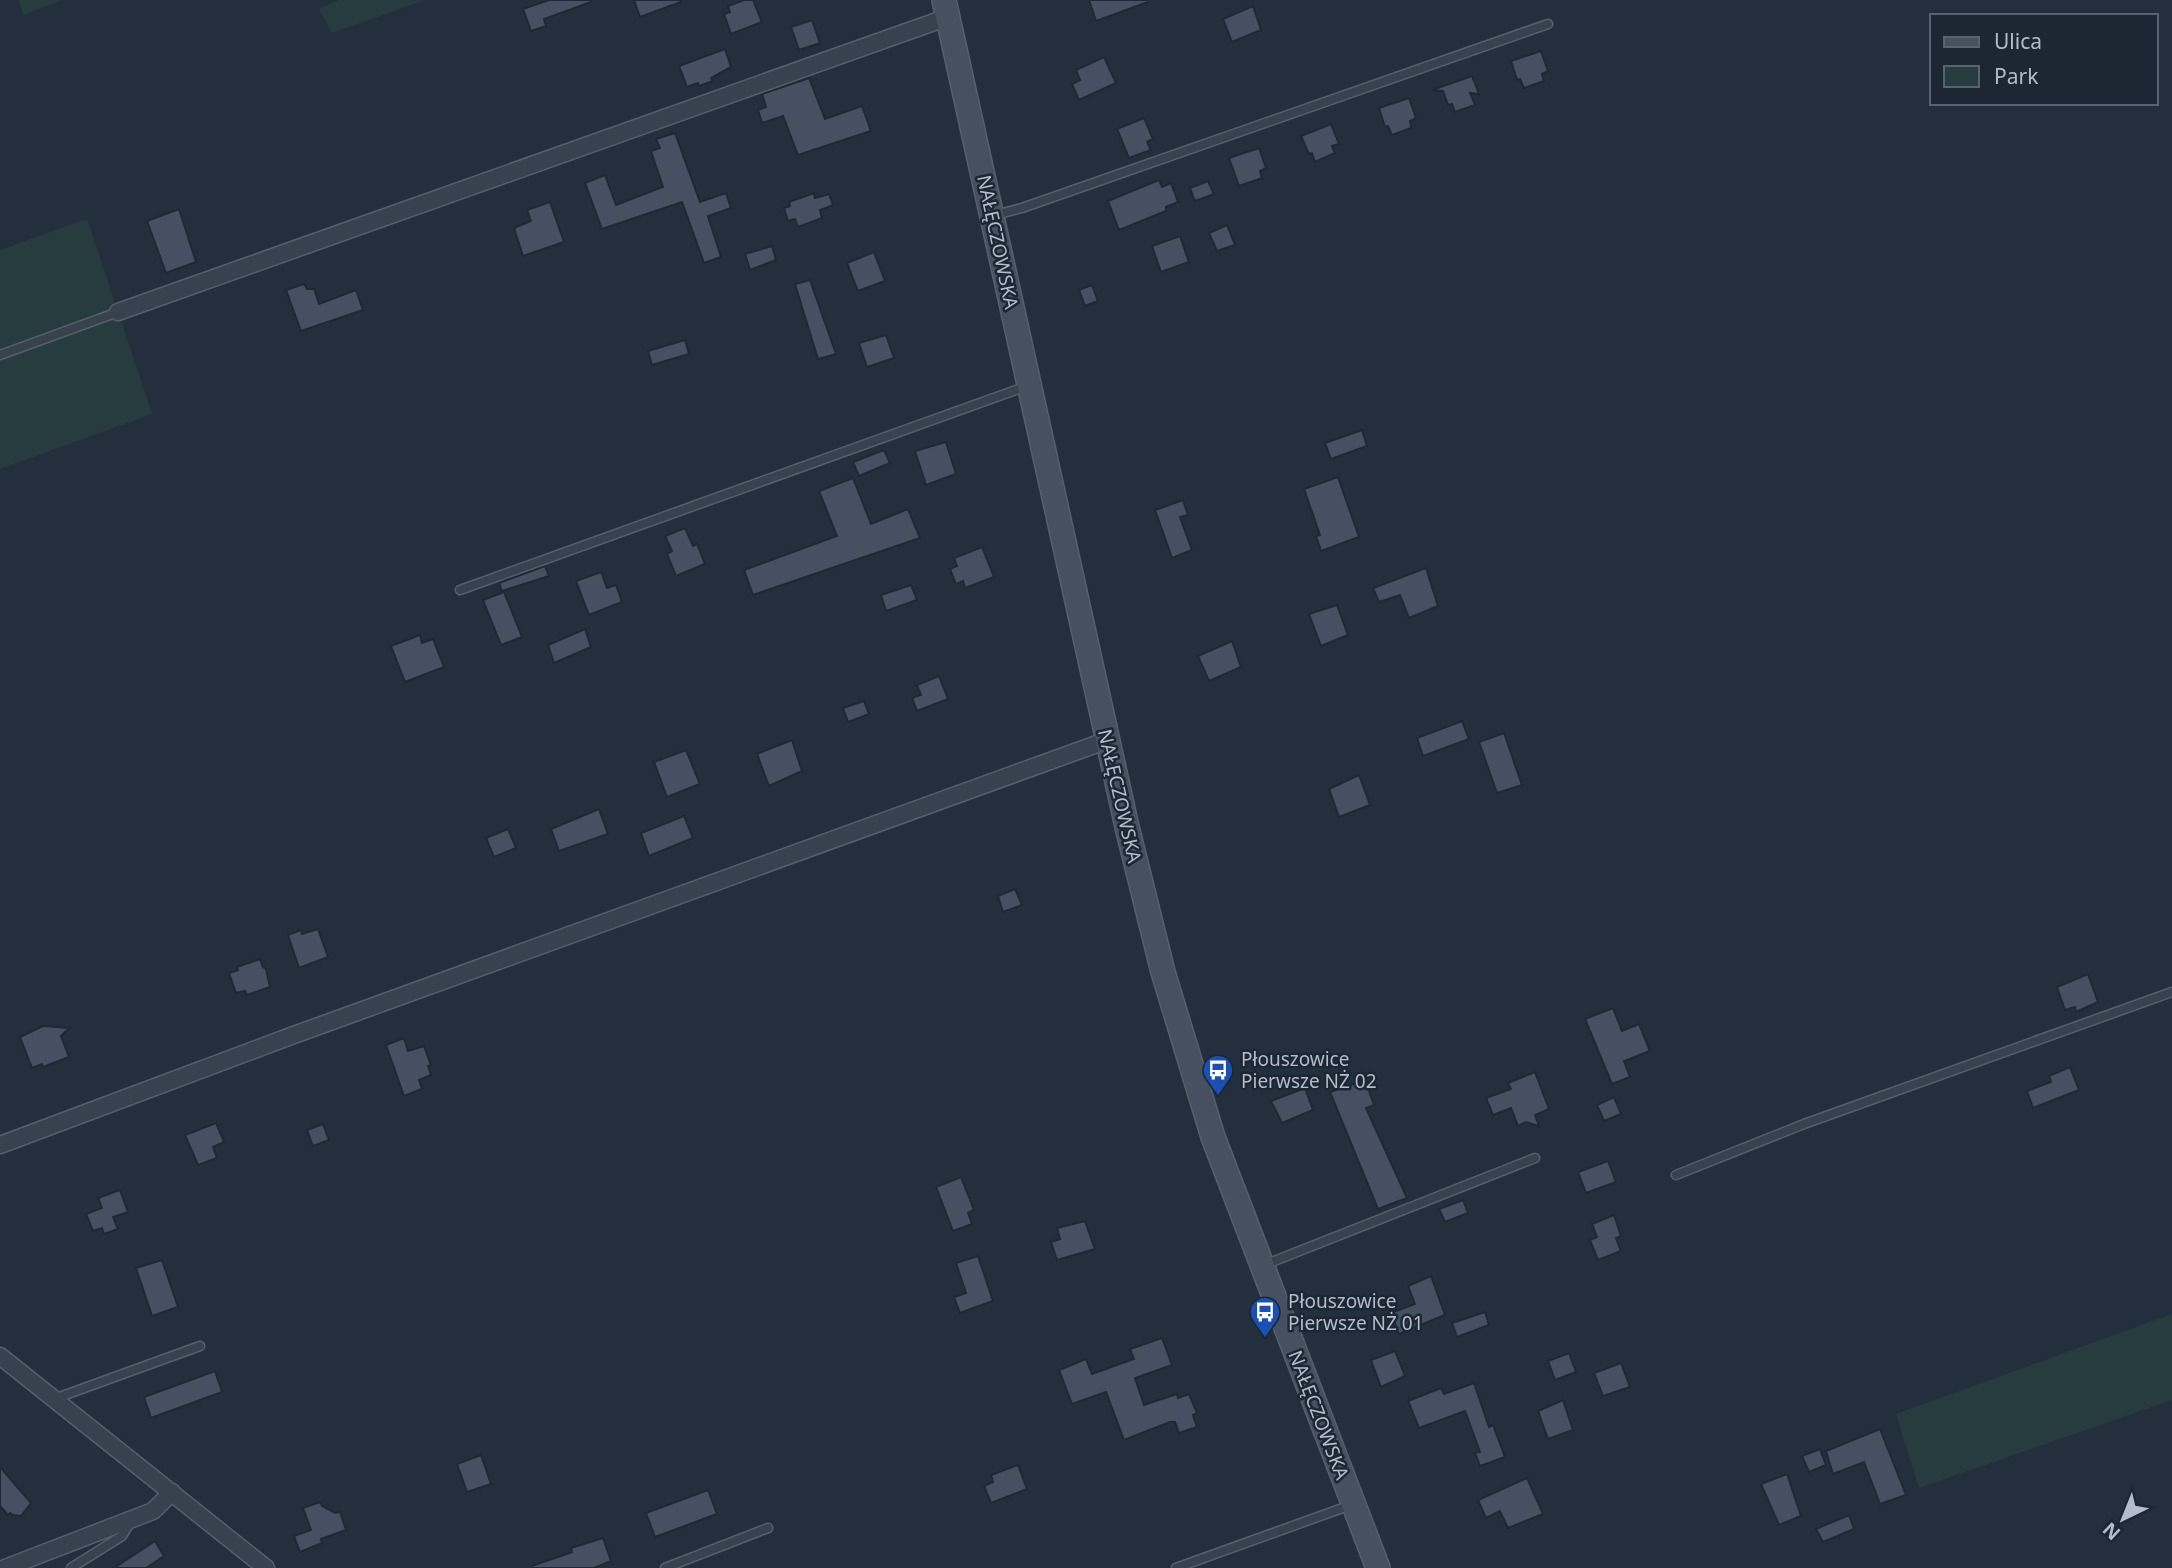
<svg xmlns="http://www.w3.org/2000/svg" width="2172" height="1568" font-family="'Noto Sans',sans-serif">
<rect width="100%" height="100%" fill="#242f3e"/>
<g fill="#263c3f">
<polygon points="19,0 62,0 23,15"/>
<polygon points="339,0 425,0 332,33 319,9"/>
<polygon points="87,219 152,414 0,469 0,250"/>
<polygon points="2172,1314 2172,1400 1919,1488 1896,1414"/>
</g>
<g fill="#455162" stroke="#1f2835" stroke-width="2">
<polygon points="549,0 591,0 591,2 544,19 546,26 531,31 523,9"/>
<polygon points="634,0 681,0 681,2 640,17"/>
<polygon points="744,0 753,0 762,22 731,34 724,14 730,12 728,6"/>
<polygon points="1089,0 1148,0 1148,2 1096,21"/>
<polygon points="1253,6 1261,30 1232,42 1223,19"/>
<polygon points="812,20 820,43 799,50 791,27"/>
<polygon points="725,49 731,67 711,78 713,81 699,86 698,83 687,87 679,66"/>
<polygon points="1541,51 1548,71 1542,74 1544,81 1524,88 1520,79 1517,80 1511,61"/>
<polygon points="1104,57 1116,83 1079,100 1072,84 1080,80 1076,70"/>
<polygon points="1472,76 1479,94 1470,93 1475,105 1455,112 1452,104 1448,105 1443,91 1432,90"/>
<polygon points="809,78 825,119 862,106 871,131 798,155 783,116 762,123 758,110 766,107 762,94"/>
<polygon points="1409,98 1416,118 1410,121 1411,128 1392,135 1388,126 1385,127 1379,108"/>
<polygon points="1144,118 1153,139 1147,142 1151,150 1129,158 1117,129"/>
<polygon points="1331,124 1339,144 1332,146 1335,153 1315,162 1312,153 1309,154 1301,136"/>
<polygon points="675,133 700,202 726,193 731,208 708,216 721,257 704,263 682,202 602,229 585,183 605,175 616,205 663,187 651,151 660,148 656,139"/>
<polygon points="1259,148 1266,168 1260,171 1262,178 1239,186 1229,158"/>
<polygon points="1159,180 1162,187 1171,183 1178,202 1166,207 1166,211 1119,230 1108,201"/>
<polygon points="1208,181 1214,194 1195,201 1190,188"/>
<polygon points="814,193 815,198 829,194 833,205 820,210 822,218 798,227 795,219 788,221 784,208 790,206 789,202"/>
<polygon points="550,202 564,242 523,256 514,228 531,221 527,210"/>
<polygon points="179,209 196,262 166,273 147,221"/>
<polygon points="1227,225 1235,245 1217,251 1209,233"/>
<polygon points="1180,236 1189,262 1161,272 1152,246"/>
<polygon points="772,246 776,260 750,270 745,254"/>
<polygon points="874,252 885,281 858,291 847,263"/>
<polygon points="810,280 836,354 818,359 795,284"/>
<polygon points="304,284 307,289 314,289 319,304 356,290 363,310 301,331 286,290"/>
<polygon points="1092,285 1098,301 1085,306 1079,290"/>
<polygon points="886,335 894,358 867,367 859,343"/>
<polygon points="685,340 689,354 652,365 648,351"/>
<polygon points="1362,430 1367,446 1331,459 1325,443"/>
<polygon points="946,442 956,474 926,485 915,451"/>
<polygon points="884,450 890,463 859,476 853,462"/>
<polygon points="1338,477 1359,537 1321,551 1316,536 1320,535 1304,489"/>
<polygon points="853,478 871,524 908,509 920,538 753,595 744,570 837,536 819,491"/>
<polygon points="1183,500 1188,515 1180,517 1192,550 1172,558 1155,510"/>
<polygon points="685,528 693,546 697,544 705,564 676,576 667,554 672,551 665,536"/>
<polygon points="982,547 994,577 965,588 963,581 956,584 950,569 957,566 954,558"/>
<polygon points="545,566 549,576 502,591 499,583"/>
<polygon points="1426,568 1438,606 1409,618 1400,595 1379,602 1373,588"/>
<polygon points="601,572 607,588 616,585 622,602 589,615 576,581"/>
<polygon points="911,585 917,600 886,611 881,595"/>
<polygon points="504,592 522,637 501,645 483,600"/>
<polygon points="1337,605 1348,635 1321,646 1309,614"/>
<polygon points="585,629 591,647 554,663 548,645"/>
<polygon points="420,635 422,643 433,639 444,667 405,682 391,646"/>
<polygon points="1232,641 1241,667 1209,681 1198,656"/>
<polygon points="939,676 948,699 917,711 912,698 921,695 917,685"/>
<polygon points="864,701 869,714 848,722 843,708"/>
<polygon points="1462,721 1469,739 1423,756 1417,738"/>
<polygon points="1504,733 1522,785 1497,793 1479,742"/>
<polygon points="792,740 802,771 769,786 757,754"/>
<polygon points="686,750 700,784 667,797 654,762"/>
<polygon points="1359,775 1370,805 1339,817 1329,789"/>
<polygon points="599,809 608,834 559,851 551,829"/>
<polygon points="684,816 693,838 649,856 641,833"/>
<polygon points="508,829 516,848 494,857 486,838"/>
<polygon points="1015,889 1022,905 1003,912 998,896"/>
<polygon points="318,929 328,957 299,968 288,935 301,930 302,934"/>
<polygon points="260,959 263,967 266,969 270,987 247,995 245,991 236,993 229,973 238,970 237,967"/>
<polygon points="2088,974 2098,1002 2076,1012 2075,1007 2065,1010 2057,987"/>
<polygon points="1613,1008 1622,1031 1639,1024 1650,1051 1624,1061 1630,1077 1612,1084 1585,1019"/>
<polygon points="43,1026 69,1028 61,1036 69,1057 43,1067 42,1064 32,1068 20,1037"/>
<polygon points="404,1038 408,1051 424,1046 431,1065 428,1066 431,1075 419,1080 422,1089 404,1096 386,1045"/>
<polygon points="2070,1067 2079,1090 2033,1108 2027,1091 2051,1082 2049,1076"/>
<polygon points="1535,1072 1549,1109 1535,1115 1539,1126 1526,1122 1518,1126 1511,1108 1493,1115 1486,1098 1511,1089 1508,1083"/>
<polygon points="1365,1080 1374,1105 1366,1108 1407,1198 1378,1209 1330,1092"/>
<polygon points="1305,1088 1313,1110 1282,1123 1271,1101"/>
<polygon points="1614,1097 1621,1114 1604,1121 1597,1105"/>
<polygon points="216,1123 224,1142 213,1147 217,1158 198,1165 185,1135"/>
<polygon points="323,1124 329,1140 313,1146 307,1130"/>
<polygon points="1608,1161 1616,1182 1586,1193 1578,1172"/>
<polygon points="961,1177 974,1210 968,1213 972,1224 953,1231 936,1187"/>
<polygon points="120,1190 128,1212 113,1217 118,1229 104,1234 102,1228 93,1231 86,1214 102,1208 98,1198"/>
<polygon points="1463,1200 1468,1213 1445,1222 1439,1209"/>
<polygon points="1614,1215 1621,1236 1616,1238 1621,1251 1598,1260 1590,1240 1597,1237 1592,1224"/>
<polygon points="1085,1221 1095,1249 1057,1260 1051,1242 1060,1239 1057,1228"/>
<polygon points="978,1256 993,1301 960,1313 954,1297 966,1293 956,1263"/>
<polygon points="162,1260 178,1307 152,1316 136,1268"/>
<polygon points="1431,1276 1445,1315 1399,1334 1391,1313 1415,1304 1408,1286"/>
<polygon points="1485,1312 1489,1325 1457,1337 1452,1323"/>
<polygon points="1162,1338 1172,1365 1135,1378 1144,1405 1177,1394 1178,1398 1189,1394 1197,1413 1193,1415 1197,1427 1179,1433 1175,1422 1170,1422 1124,1440 1106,1392 1072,1404 1059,1370 1086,1359 1092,1374 1134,1359 1130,1349"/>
<polygon points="1395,1351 1405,1376 1381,1387 1371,1360"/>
<polygon points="1569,1353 1576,1372 1555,1380 1548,1361"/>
<polygon points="1621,1363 1630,1387 1603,1396 1594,1373"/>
<polygon points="215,1371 222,1392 151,1418 144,1397"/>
<polygon points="1474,1383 1489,1427 1493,1425 1505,1457 1480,1466 1475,1453 1480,1452 1465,1411 1419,1428 1408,1401 1441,1388 1444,1394"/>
<polygon points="1563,1400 1573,1430 1548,1439 1538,1411"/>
<polygon points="1880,1429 1906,1495 1880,1504 1864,1462 1833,1474 1826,1451"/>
<polygon points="1820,1449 1826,1465 1809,1472 1802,1456"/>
<polygon points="481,1455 491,1484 467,1492 457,1464"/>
<polygon points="1018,1465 1027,1489 991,1503 984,1486 993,1482 991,1475"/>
<polygon points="0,1467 31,1503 21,1516 13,1515 10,1513 8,1515 0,1506"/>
<polygon points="1787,1474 1801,1516 1779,1525 1761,1484"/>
<polygon points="1527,1478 1543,1514 1508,1528 1500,1511 1486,1518 1478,1500"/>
<polygon points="708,1490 717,1514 655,1537 646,1513"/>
<polygon points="320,1502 322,1506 335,1513 340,1512 346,1530 321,1539 322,1543 300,1552 294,1536 311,1530 303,1508"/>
<polygon points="1849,1515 1854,1529 1823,1542 1816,1529"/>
<polygon points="603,1538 611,1561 594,1568 532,1568 532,1566 572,1552 571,1548"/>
<polygon points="155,1541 164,1556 146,1568 114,1568"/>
</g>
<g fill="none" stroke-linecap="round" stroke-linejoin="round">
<g stroke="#565f6c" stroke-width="11">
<g id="lane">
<polyline points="995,215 1022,208 1548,24"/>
<polyline points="0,355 118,312"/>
<polyline points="460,590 1027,386"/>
<polyline points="1676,1175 1804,1124 2172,992"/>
<polyline points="1264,1265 1535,1158"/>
<polyline points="54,1399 200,1346"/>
<polyline points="71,1568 122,1536 130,1523"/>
<polyline points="665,1568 768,1528"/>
<polyline points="1176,1568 1351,1505"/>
</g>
</g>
<g stroke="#565f6c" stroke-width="19">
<g id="street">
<polyline points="118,312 937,21 949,19"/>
<polyline points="0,1145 291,1036 1108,740"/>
<polyline points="0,1356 266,1568"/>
<polyline points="5,1568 153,1511 172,1492"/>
</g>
</g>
<g stroke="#565f6c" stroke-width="26">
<polyline id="secondary" points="944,0 1127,827 1163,972 1213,1137 1378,1568"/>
</g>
<use href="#lane" stroke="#38414e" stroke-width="8"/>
<use href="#street" stroke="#38414e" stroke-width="16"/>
<use href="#secondary" stroke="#465061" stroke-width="23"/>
</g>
<defs>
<g id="bus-pin" transform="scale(1.575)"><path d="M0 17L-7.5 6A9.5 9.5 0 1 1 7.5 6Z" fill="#1a4fb4" stroke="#1d2633"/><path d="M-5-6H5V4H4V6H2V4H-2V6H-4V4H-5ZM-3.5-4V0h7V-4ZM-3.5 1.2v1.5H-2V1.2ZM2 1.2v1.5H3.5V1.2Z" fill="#fff"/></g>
</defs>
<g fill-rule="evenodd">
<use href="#bus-pin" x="1218" y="1070"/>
<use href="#bus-pin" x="1265" y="1312"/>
</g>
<g text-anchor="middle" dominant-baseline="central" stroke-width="5" stroke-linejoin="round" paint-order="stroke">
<g font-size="19" fill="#b4bcc9" stroke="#1d2633">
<text transform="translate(998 242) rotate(78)">NAŁĘCZOWSKA</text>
<text transform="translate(1120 796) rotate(77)">NAŁĘCZOWSKA</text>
<text transform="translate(1319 1415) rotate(69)">NAŁĘCZOWSKA</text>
</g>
<g font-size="19" fill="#b4bcc9" stroke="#1d2633" text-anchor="start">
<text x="1241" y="1059">Płouszowice<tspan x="1241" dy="22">Pierwsze NŻ 02</tspan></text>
<text x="1288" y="1301">Płouszowice<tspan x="1288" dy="22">Pierwsze NŻ 01</tspan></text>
</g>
</g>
<rect x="1930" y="14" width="228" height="91" fill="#1d2633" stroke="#59626f" stroke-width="2"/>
<rect x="1944" y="37" width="35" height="10" fill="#465061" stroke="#59626f" stroke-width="2"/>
<text x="1994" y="49" font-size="21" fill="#b4bcc9">Ulica</text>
<rect x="1944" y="66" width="35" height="21" fill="#263c3f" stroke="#59626f" stroke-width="2"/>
<text x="1994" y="84" font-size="21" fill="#b4bcc9">Park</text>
<g transform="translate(2123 1519) rotate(223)" stroke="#1d2633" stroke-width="5" paint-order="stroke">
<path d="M0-5L12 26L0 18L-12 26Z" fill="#b4bcc9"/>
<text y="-10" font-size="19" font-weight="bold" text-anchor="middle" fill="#b4bcc9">N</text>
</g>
</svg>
